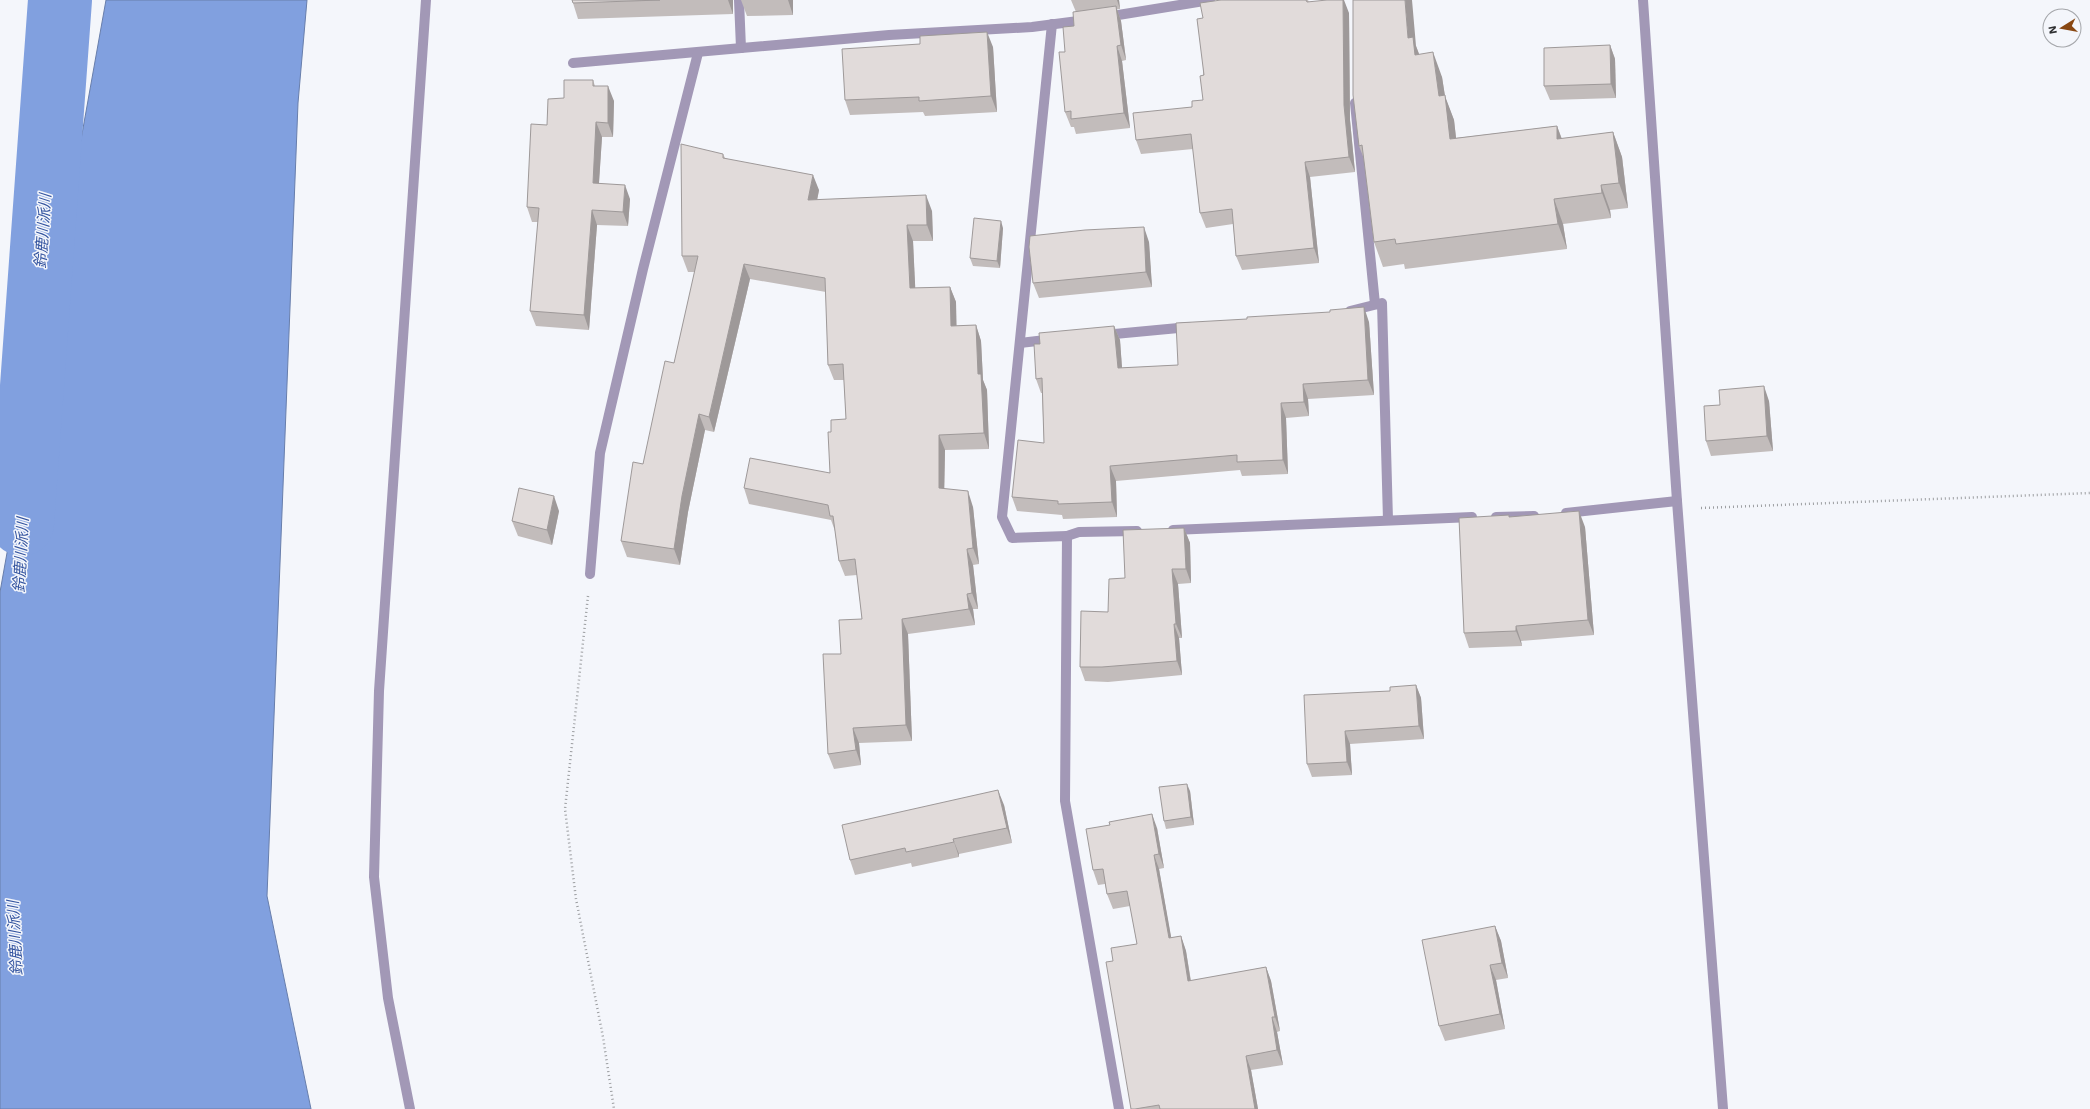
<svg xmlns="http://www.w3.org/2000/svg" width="2090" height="1109" font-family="'Work Sans','Noto Sans JP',sans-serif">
<rect width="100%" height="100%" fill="#f4f6fb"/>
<polygon fill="#81a0df" stroke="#687eab" points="106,0 307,0 298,103 267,896 311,1109 0,1109 0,592"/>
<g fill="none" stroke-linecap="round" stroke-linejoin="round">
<polyline stroke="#81a0df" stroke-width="64" points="22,524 60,0"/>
<g stroke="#9c9ea1" stroke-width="2.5" stroke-dasharray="1 3" stroke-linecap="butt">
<polyline points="1701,508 2090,493"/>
<polyline points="588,596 565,809 576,899 603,1037 614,1109"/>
</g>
<g stroke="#a298b6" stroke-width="10">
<polyline points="739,0 741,48"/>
<polyline points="1643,0 1677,501 1723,1109"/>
<polyline points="1106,17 1210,0"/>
<polyline points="1052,24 1002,517 1012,538 1067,536 1065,801 1119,1109"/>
<polyline points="573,63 889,35 1032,27 1086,20"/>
<polyline points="1355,103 1375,304"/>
<polyline points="1350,311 1382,303 1388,520"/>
<polyline points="1104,335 1189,327"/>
<polyline points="1020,343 1054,339"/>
<polyline points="1566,513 1677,501"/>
<polyline points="1496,517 1534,516"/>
<polyline points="1173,530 1472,517"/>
<polyline points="1067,536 1079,532 1137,531"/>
<polyline points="590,574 600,453 643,269 698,53"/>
<polyline points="410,1109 388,998 374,877 379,691 426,0"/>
</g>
</g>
<g fill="#c2bcbb">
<polygon points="572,0 733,0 733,14 578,19 573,3"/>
<polygon points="741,0 793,0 793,15 747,16"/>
<polygon points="1071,0 1119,0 1120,9 1117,9 1121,21 1126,60 1122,61 1130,128 1076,134 1074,127 1071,127 1065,112 1065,52 1074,26 1076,12"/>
<polygon points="1221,0 1308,0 1309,2 1349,13 1350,120 1355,172 1310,177 1319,263 1242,270 1236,256 1233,224 1206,228 1200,213 1193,149 1141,154 1136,140 1203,100 1203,18"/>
<polygon points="920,44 993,47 997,112 925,116 923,112 850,115 845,100"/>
<polygon points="1610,45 1615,59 1616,98 1550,100 1544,86"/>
<polygon points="1416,46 1419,54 1442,77 1445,97 1454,120 1456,138 1557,126 1562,139 1613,132 1622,157 1628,208 1610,210 1611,218 1563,224 1567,249 1405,269 1404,264 1383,267 1374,242 1364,159 1359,146"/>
<polygon points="593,80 595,86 614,101 613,137 602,137 599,183 630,199 628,226 597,225 589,330 536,326 530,311 538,222 532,222 527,207 547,125 564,98"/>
<polygon points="723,154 725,158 819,190 817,200 932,211 933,241 913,241 915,288 950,287 956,302 956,326 976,325 981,341 983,380 987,390 989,449 945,450 944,489 973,507 979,564 973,565 978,609 973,609 975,625 908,634 912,741 859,743 861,765 834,769 828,754 841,654 862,619 857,575 845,576 839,561 835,531 831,520 749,504 744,488 830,473 831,432 846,419 844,380 834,380 828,365 826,292 750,279 714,432 705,430 688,512 680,565 627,557 621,541 643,464 674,363 695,272 688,272 682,256"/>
<polygon points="1003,228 1000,268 973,266 970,258"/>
<polygon points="1149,242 1152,287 1039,298 1033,283"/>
<polygon points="1369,322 1374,395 1308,399 1309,416 1286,418 1288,474 1242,476 1240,470 1116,481 1117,517 1063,519 1062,515 1017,511 1012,497 1044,443 1042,393 1041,393 1036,379 1040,344 1114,326 1120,340 1122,368 1178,365"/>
<polygon points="1769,401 1773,451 1711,456 1706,441"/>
<polygon points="559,511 552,545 518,536 512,521"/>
<polygon points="1510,517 1585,527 1594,635 1521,641 1522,646 1469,648 1464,633"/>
<polygon points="1184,528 1190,543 1191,583 1178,584 1182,638 1179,638 1182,675 1108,682 1085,681 1080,667 1108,612 1125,578"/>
<polygon points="1416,685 1421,698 1424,739 1350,744 1352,775 1312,777 1307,764 1390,691"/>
<polygon points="1190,791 1194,825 1166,829 1164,821"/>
<polygon points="1004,805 1012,843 959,854 959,857 912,867 911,863 855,875 850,860"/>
<polygon points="1157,828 1164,868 1159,869 1171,938 1181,936 1186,951 1191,981 1266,967 1271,981 1280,1031 1277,1032 1283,1065 1251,1070 1258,1109 1131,1109 1113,961 1137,944 1130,906 1113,909 1107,894 1105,884 1098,885 1093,870"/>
<polygon points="1495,926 1501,941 1508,978 1496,980 1505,1029 1445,1041 1439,1026"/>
</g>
<g fill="#9e9999">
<polygon points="728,0 733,0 733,14"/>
<polygon points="788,0 793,0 793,15"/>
<polygon points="1117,0 1119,0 1120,9"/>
<polygon points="1343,0 1344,0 1349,13 1350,120 1355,172 1349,157 1344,105"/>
<polygon points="1405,0 1412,0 1416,46 1422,62 1424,80 1408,38"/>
<polygon points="1116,6 1121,21 1126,60 1121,45"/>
<polygon points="987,32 993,47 997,112 991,96"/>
<polygon points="1610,45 1615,59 1616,98 1611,84"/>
<polygon points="1117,46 1122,61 1130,128 1124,113"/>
<polygon points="1433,52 1442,77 1445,96 1454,120 1459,164 1450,139 1439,96"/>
<polygon points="608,86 614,101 613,137 608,123"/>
<polygon points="596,122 602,137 598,197 593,183"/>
<polygon points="1557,126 1566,151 1557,139"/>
<polygon points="1613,132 1622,157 1628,208 1619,183"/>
<polygon points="1305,162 1310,177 1319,263 1314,248"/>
<polygon points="813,175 819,190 814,216 808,200"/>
<polygon points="625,185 630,199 628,226 623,212"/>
<polygon points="1601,185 1610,210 1611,218 1602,193"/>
<polygon points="926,195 932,211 933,241 927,225"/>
<polygon points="1554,199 1563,224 1567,249 1558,224"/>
<polygon points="592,210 597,225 589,330 584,315"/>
<polygon points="1001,221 1003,228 1000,268 997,261"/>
<polygon points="907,225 913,241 916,303 910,288"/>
<polygon points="1144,227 1149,242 1152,287 1146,272"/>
<polygon points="744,264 750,279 714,432 709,417"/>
<polygon points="950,287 956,302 957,342 951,326"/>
<polygon points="1364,307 1369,322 1374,395 1368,380"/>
<polygon points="976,325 981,341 983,380 987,390 989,449 984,433 978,374"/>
<polygon points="1114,326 1120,340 1123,382 1118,368"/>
<polygon points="1303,384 1308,399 1309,416 1304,402"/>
<polygon points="1764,386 1769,401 1773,451 1767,436"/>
<polygon points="1281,403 1286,418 1288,474 1283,460"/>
<polygon points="699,414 705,430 688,512 680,565 674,549 682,496"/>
<polygon points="939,435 945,450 944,504 939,488"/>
<polygon points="1110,466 1116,481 1117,517 1112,502"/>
<polygon points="968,491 973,507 979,564 973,548"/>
<polygon points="554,496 559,511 552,545 547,530"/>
<polygon points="1579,511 1585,527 1594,635 1588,620"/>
<polygon points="1184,528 1190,543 1191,583 1186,569"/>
<polygon points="967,549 973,565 978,609 972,593"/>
<polygon points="1172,569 1178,584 1182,638 1176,624"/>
<polygon points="967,594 973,609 975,625 969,609"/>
<polygon points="902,619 908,634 912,741 906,725"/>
<polygon points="1174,624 1179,638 1182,675 1177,661"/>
<polygon points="1516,626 1521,641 1522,646 1516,631"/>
<polygon points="1416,685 1421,698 1424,739 1419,726"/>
<polygon points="853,728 859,743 861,765 856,750"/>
<polygon points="1345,731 1350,744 1352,775 1347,762"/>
<polygon points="1187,784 1190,791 1194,825 1191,817"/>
<polygon points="998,790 1004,805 1012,843 1007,828"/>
<polygon points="1152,814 1157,828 1164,868 1159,854"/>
<polygon points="953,839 959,854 959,857"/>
<polygon points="1154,855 1159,869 1174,953 1169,938"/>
<polygon points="1495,926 1501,941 1508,978 1502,963"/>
<polygon points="1181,936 1186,951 1193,996 1188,981"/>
<polygon points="1490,965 1496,980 1505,1029 1500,1014"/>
<polygon points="1266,967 1271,981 1280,1031 1275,1017"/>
<polygon points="1272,1017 1277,1032 1283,1065 1277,1050"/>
<polygon points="1246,1056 1251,1070 1258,1109 1255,1109"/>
</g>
<g fill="#e1dbda" stroke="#9e9999">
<polygon points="572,0 660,0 573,3"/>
<polygon points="1221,0 1306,0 1307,2 1327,0 1343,0 1344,105 1349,157 1305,162 1314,248 1236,256 1232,209 1200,213 1191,134 1136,140 1133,113 1192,107 1192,101 1203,100 1200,76 1204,75 1197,19 1203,18 1200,3"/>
<polygon points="1353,0 1405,0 1408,38 1413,37 1415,55 1433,52 1439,96 1445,95 1450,139 1557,126 1557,139 1613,132 1619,183 1601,185 1602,193 1554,199 1558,224 1396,244 1395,239 1374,242 1362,145 1359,146 1353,95"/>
<polygon points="1116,6 1121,45 1117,46 1124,113 1071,119 1071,111 1065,112 1059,52 1065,52 1063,27 1074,26 1073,12"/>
<polygon points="987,32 991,96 919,101 919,97 845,100 842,49 920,44 920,36"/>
<polygon points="1610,45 1611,84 1544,86 1544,48"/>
<polygon points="564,80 593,80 593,86 608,86 608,123 596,122 593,183 625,185 623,212 592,210 584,315 530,311 539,208 527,207 531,124 547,125 548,99 564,98"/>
<polygon points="681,144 723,154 723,158 813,175 808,200 926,195 927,225 907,225 910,288 950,287 951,326 976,325 978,374 981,374 984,433 939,435 939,488 968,491 973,548 967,549 972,593 967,594 969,609 902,619 906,725 853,728 856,750 828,754 823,654 841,654 839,620 862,619 855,559 839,561 833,516 830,516 828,505 744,488 750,458 830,473 828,432 831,432 831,420 846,419 843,364 828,365 825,278 744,264 709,417 699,414 682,496 674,549 621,541 633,462 643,464 665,361 674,363 698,256 682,256"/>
<polygon points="974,218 1001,221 997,261 970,258"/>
<polygon points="1144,227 1146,272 1033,283 1029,247 1030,236 1085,230"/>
<polygon points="1364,307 1368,380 1303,384 1304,402 1281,403 1283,460 1237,462 1237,455 1110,466 1112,502 1058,504 1058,501 1012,497 1018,440 1044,443 1042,378 1036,379 1034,344 1040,344 1039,333 1114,326 1118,368 1178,365 1176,323 1247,319 1247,317 1330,312 1330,310"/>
<polygon points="1764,386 1767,436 1706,441 1704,406 1720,405 1719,390"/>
<polygon points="519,488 554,496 547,530 512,521"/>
<polygon points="1579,511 1588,620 1516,626 1516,631 1464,633 1459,518 1509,515 1509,517"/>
<polygon points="1184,528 1186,569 1172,569 1176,624 1174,624 1177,661 1102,667 1080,667 1081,611 1108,612 1109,579 1125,578 1123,530"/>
<polygon points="1416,685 1419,726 1345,731 1347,762 1307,764 1304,695 1390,691 1390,687"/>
<polygon points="1187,784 1191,817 1164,821 1159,787"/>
<polygon points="998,790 1007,828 953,839 954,842 906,852 905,848 850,860 842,825"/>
<polygon points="1152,814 1159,854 1154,855 1169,938 1181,936 1188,981 1266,967 1275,1017 1272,1017 1277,1050 1246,1056 1255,1109 1160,1109 1159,1105 1135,1109 1131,1109 1106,962 1113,961 1111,948 1137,944 1127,891 1107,894 1103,869 1093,870 1086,829 1110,825 1109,822"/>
<polygon points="1495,926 1502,963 1490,965 1500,1014 1439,1026 1422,940"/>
</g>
<g text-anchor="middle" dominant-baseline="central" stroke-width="3" stroke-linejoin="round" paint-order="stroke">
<g font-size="15" font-style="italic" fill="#32539f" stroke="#f4f6fb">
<text transform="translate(43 231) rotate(-86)">鈴鹿川派川</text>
<text transform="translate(21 555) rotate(-87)">鈴鹿川派川</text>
<text transform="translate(15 938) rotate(-93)">鈴鹿川派川</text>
</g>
</g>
<g transform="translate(2062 28) rotate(259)"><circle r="19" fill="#f4f6fb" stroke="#a5a7ab"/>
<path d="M0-3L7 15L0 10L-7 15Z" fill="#884712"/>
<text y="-6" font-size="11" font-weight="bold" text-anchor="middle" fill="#2f3032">N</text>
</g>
</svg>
